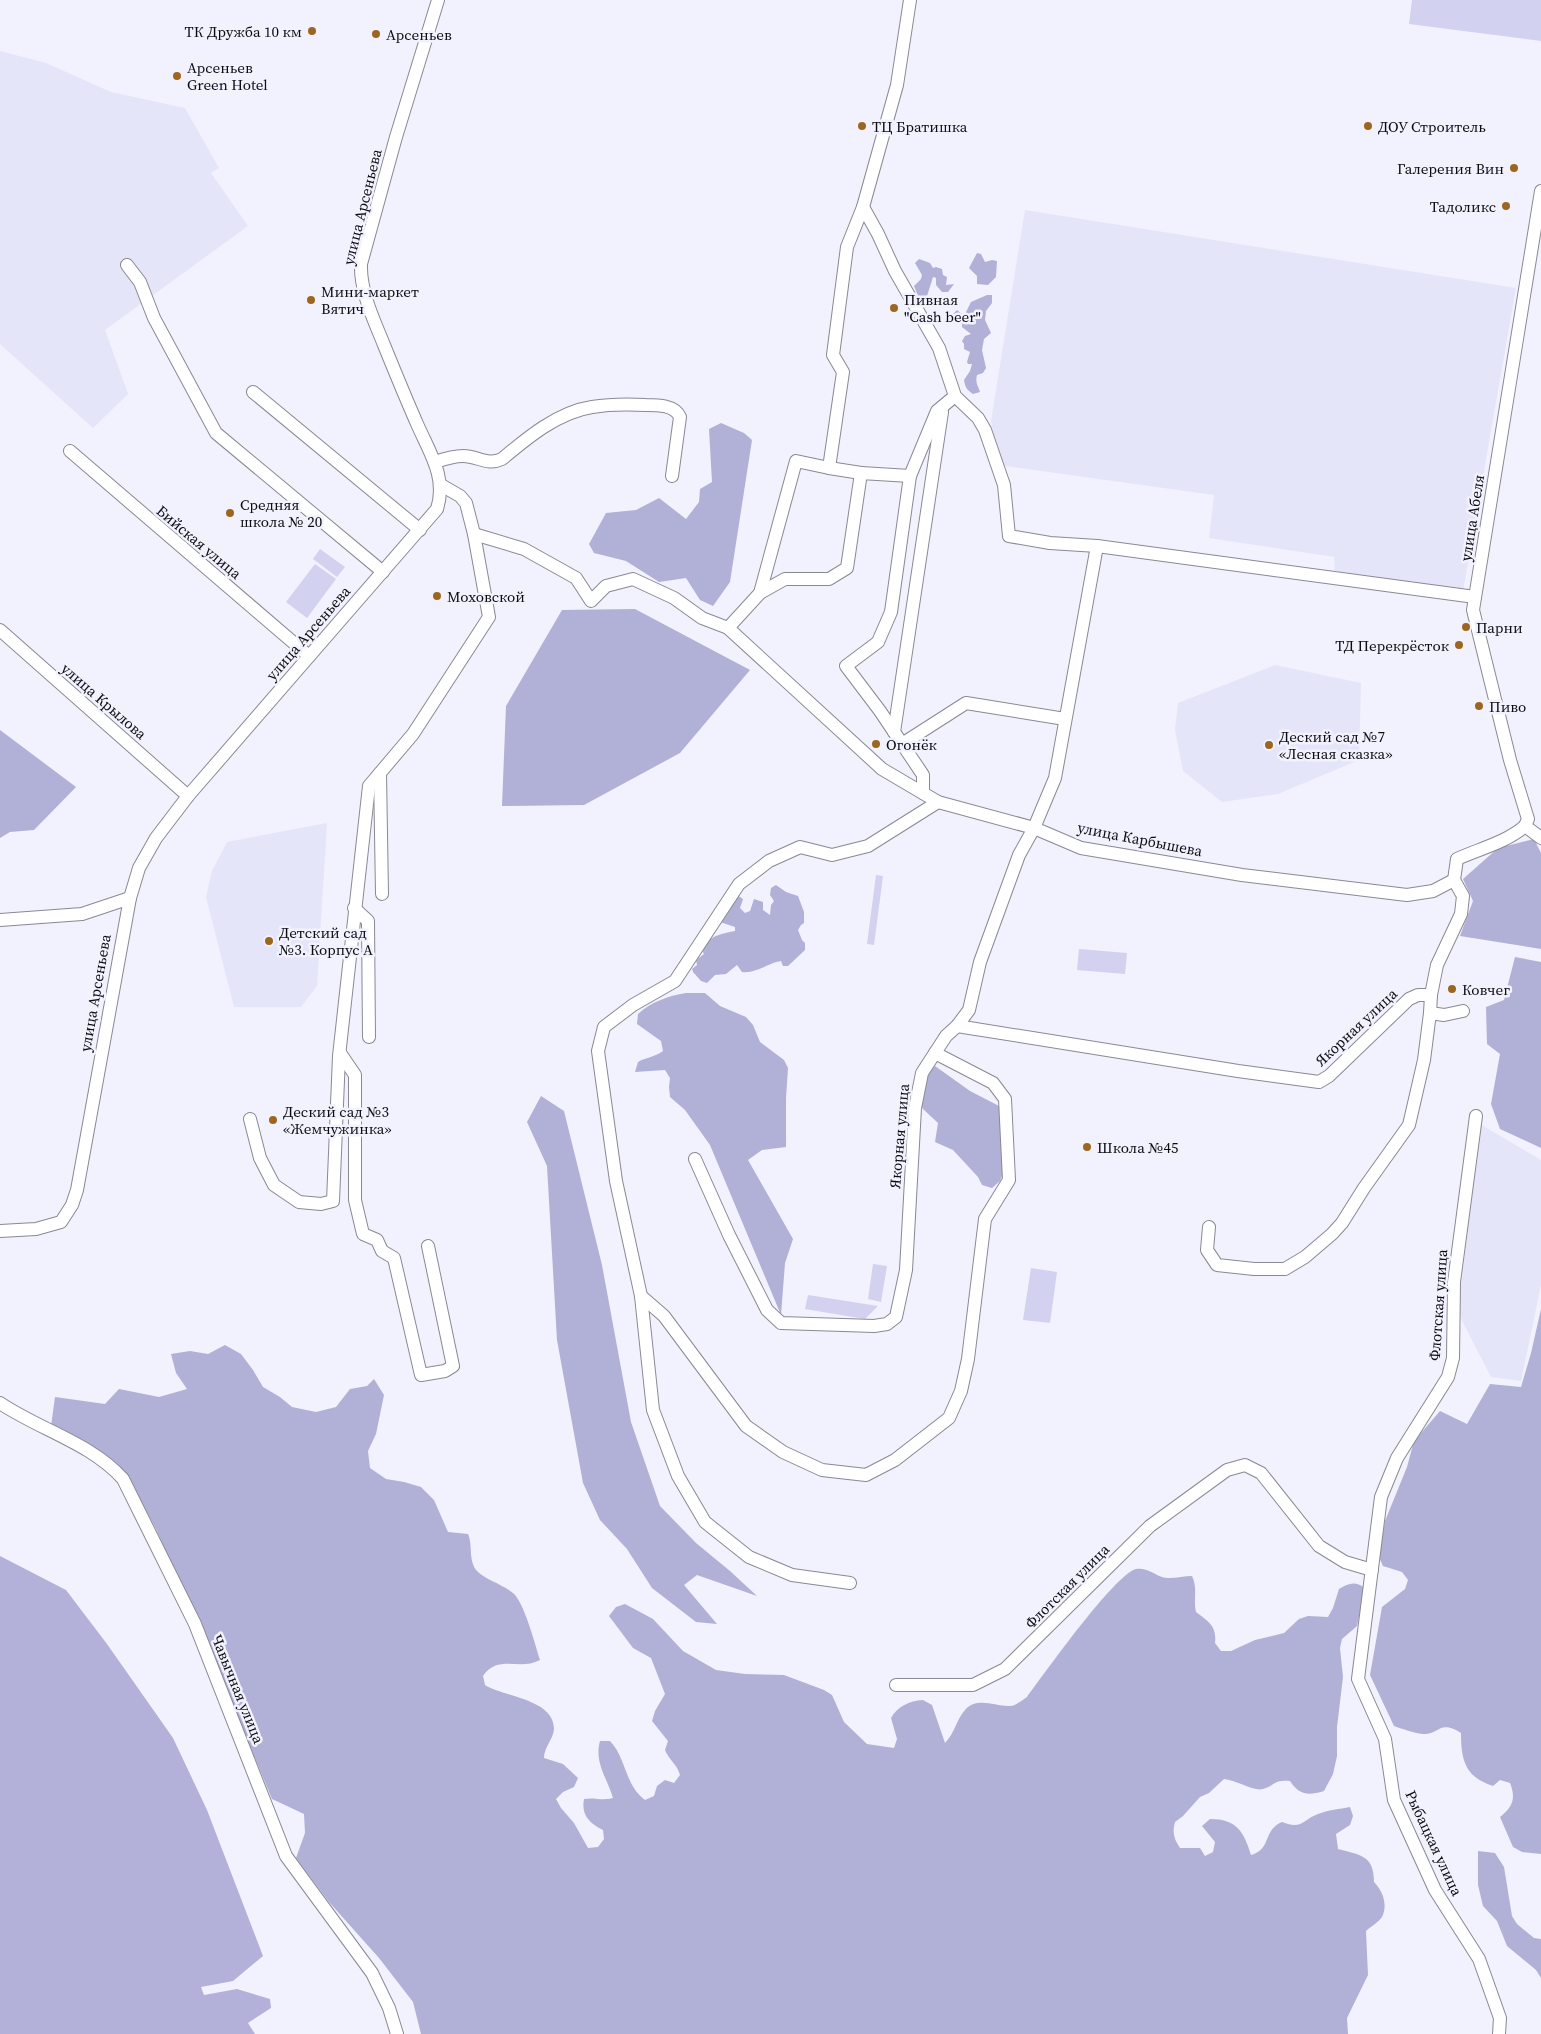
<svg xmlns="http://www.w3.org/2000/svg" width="1541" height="2034" font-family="'Source Serif 4',serif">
<rect width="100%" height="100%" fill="#f2f1fe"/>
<g fill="#e5e5f9">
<polygon points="0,51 46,63 111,92 185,108 219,168 211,173 248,226 105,330 128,394 93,428 0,344"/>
<polygon points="1025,210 1516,288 1463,591 1335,574 1334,557 1209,538 1214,495 998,465 991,421"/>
<polygon points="1275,665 1361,683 1359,760 1278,794 1222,802 1183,771 1175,730 1178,703"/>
<polygon points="327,823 317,986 301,1007 234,1007 206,897 212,871 227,842"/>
<polygon points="1480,1124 1541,1160 1541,1285 1521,1381 1491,1377 1458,1313"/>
</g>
<g fill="#d2d1ef">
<polygon points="1412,0 1541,0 1541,41 1409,24"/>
<polygon points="320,549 345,567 337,577 313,559"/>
<polygon points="315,564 336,579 307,618 286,602"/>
<polygon points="876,875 883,876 874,945 867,944"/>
<polygon points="1079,949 1127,953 1125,974 1077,970"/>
<polygon points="873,1264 887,1266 881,1302 868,1299"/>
<polygon points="1031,1268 1057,1272 1050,1323 1023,1320"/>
<polygon points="808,1295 878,1306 865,1319 805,1309"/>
</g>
<g fill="#b1b0d7">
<polygon points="977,253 981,254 985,262 992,260 997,261 996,277 988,285 977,284 977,276 969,268"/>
<polygon points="919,259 930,263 933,268 936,267 942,269 943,275 947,277 946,285 954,284 948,292 942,292 936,285 936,278 933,277 927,296 922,298 918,296 914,286 921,279 922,275 915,263"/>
<path d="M987,295H992V303L986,311L985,320L991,333L984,339L982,350L986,368L983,373L977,375C975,383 978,385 980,392L973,394C967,390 965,387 964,380L970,371L972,364H968L967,362L970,352L964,349V344L962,341L965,336L971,334L962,327V324L954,320L952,315L957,310L964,316L971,302Z"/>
<polygon points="721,423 744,433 752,440 730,582 713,606 700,600 686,578 659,582 626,561 594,553 589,544 606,513 636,510 659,498 686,519 699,502 700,489 712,482 709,429"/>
<polygon points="635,609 750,670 680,753 584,805 502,806 506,706 562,610"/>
<polygon points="0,730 76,787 34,830 10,832 0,838"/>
<polygon points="1534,839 1541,853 1541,949 1460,936 1473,901 1463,879 1498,848"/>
<path d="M776,885L786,892L798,896L804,912V923L801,925L798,930L802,940L805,943V950L788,966H783L781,961C768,963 756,974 742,972L737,965L726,974L715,975L707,983L701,981L693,972L692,969L697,965L696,960L704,954L702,950C709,935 721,934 735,931V927L717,921L737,895L743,899L740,908L745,913L750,911L754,899L763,902V910L770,915L771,905L774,901L770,895L771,888Z"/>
<polygon points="1515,957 1541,962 1541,1148 1500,1129 1491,1104 1500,1054 1487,1044 1486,1007 1504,1000"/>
<path d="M686,993H705L720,1006L746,1017L753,1025L760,1042L784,1060L788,1068L786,1098V1147L762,1150L748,1160L793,1239L785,1263L781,1315L710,1145L685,1110L670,1097L669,1087L670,1078L665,1070L635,1072L638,1062C647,1057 655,1057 663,1051L661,1041L637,1024L638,1014C651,1002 668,996 686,993Z"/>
<polygon points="935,1066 970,1091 999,1106 1003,1173 1000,1181 992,1188 982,1185 978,1177 953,1150 935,1142 938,1123 923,1109 919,1102 926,1076"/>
<polygon points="541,1096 564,1111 602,1265 631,1422 660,1506 696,1543 730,1571 757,1596 697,1575 684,1585 717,1624 696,1622 652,1588 627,1549 600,1520 583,1483 557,1340 547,1166 527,1122"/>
<path d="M1541,1309V1854L1522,1852L1513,1847L1500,1817C1513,1807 1516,1798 1510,1783L1500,1780L1493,1786C1465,1777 1461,1760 1461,1733C1439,1719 1439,1735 1423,1734C1413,1733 1403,1729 1394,1726L1370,1675L1382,1607L1405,1589L1408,1580L1402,1572L1383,1566L1379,1557L1385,1521L1407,1467L1414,1441L1440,1411L1467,1424L1490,1384L1521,1387L1531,1353Z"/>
<path d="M225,1345L241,1354L253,1370L263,1387L280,1397L292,1407L316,1412L336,1407L350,1389L367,1386L374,1379L384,1395L376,1434L368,1451L370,1468L386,1479L404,1482L421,1487L434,1500L448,1532L468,1534C473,1545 468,1561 477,1571C486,1580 502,1584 513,1593C524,1602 535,1644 540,1660C520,1671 498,1654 483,1676L485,1685C504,1697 554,1699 554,1729C553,1740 544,1747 544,1758L563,1764L578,1778L574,1787L563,1792L556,1799L561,1808L574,1823L588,1848L598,1847L604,1839L603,1830C589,1823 581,1815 584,1799C595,1797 602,1801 613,1798C607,1778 594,1762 600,1741H610C627,1759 624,1784 645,1800L654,1796L657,1786L665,1780L674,1783L680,1775C677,1764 669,1760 665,1750L668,1741L652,1721L655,1711L665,1694L651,1658L633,1648L609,1616L616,1607L625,1604L653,1619L683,1651L716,1670L745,1674L784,1675L824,1690L832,1695L844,1722L867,1744L894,1748L897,1739L891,1718C898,1706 909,1701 923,1700L932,1705L945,1743C955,1733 956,1720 965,1710C977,1696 996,1707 1010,1706C1016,1706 1022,1700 1027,1697C1044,1674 1115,1574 1136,1569C1146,1567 1154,1574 1162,1577C1170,1580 1183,1576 1192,1576C1198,1588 1193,1600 1196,1612C1208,1621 1217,1626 1215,1643L1221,1651H1231L1255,1640L1284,1633L1299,1619L1308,1616L1328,1617L1333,1608L1339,1589C1349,1583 1355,1581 1365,1588L1357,1626L1342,1639L1340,1648L1343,1677L1337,1727V1756L1333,1774L1324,1791C1308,1796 1299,1795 1290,1781C1273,1779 1275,1786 1263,1789C1255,1792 1236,1780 1224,1779L1209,1793L1200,1797L1183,1816L1175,1822C1172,1833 1174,1839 1180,1848H1200L1205,1856L1213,1852L1215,1842L1202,1826L1210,1819C1237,1819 1244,1832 1251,1855C1272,1849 1262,1831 1282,1822C1302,1830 1302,1820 1318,1814C1328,1810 1340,1809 1350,1807L1353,1816L1350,1825L1336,1834L1338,1849C1360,1855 1374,1855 1374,1882C1383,1891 1388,1905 1382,1917C1379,1922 1370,1927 1366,1931L1368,1975L1347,2018L1348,2034H421L413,2002L379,1958L329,1902L296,1858L305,1833L304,1814L272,1799L204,1636L156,1529L126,1473L109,1458L51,1426L55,1397L105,1404L119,1389L159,1397L187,1389L176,1373L171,1354L190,1351L208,1354Z"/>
<polygon points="1478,1851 1495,1853 1504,1867 1512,1916 1517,1924 1534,1938 1541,1939 1541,1978 1536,1970 1507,1946 1497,1921 1483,1906 1478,1885"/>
</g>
<polygon fill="#b3b1d9" points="0,1556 66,1590 107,1644 173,1738 207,1810 263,1956 233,1981 201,1987 204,1995 237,1989 270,1999 271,2008 248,2023 255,2034 0,2034"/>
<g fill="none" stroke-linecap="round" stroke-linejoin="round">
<g stroke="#898994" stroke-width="14">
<g id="minor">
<polyline points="863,207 878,234 895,271 939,348 955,396 978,418 985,430 1004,485 1009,536 1050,543 1097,546 1475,597"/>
<polyline points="127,265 140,282 154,318 216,433 383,572"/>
<polyline points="253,392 420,530"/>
<polyline points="70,451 309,656"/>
<path d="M435,462C444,459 454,456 463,456C478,456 487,466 502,459C527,438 558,412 592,407C610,404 628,404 646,405C658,405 675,405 680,417L672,476"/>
<polyline points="829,468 861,473"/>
<polyline points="910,476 891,612 878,642 846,666 880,711 923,775 923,793"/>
<polyline points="474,534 524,549 576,578 591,601 606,586 633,579 674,598 702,618 728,628 882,769 938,802 1034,828 1081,848 1242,875 1407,895 1433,891 1454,880"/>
<polyline points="760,593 785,579 829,579 847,568 861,473 910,476 937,411 955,396"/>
<polyline points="728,628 760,593 796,461 829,468 843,372 833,355 847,247 863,207 897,85 910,0"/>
<polyline points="0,630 188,796"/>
<polyline points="894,732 942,412"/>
<polyline points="902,744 966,703 1065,719"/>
<polyline points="380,773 382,894"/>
<polyline points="1525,826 1528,819 1510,760 1473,610 1541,191"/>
<polyline points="1525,826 1541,838"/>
<path d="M1454,880L1457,859C1479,849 1507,842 1525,826"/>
<polyline points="354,908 368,921 369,1037"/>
<polyline points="0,920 82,914 130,898"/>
<polyline points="1430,1013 1444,1015 1463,1011"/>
<polyline points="957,1026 1238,1071 1319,1082 1329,1076 1409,999 1418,995 1431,995"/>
<polyline points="340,1053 355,1075 355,1200 363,1234 377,1240 382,1251 394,1258 421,1375 445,1371 453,1366 428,1246"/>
<polyline points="1476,1116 1454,1282 1453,1358 1448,1377 1397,1458 1381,1497 1358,1679 1385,1739 1394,1800 1435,1890 1479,1959 1500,2018 1499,2034"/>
<polyline points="250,1119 260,1158 274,1185 299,1202 321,1204 333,1201 339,1056 369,786 413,734 489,617 474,534 466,503 460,496 441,485"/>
<polyline points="695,1159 729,1235 767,1310 781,1323 874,1326 887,1324 896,1317 906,1270 915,1108 922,1073 946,1036 957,1026 969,1010 980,962 1019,855 1034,828 1055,778 1097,546"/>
<polyline points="1209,1227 1207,1250 1217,1265 1254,1269 1285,1269 1305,1257 1332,1234 1342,1223 1364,1188 1409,1125 1424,1060 1430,1013 1431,995 1437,965 1461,914 1463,896 1454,880"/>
<path d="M0,1231L36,1229L61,1222L72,1205L77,1190L130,898L139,868L156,838L188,796L437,509C447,478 430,453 418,426C406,399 395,372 384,345C374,320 360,292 361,264L396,137L438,0"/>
<polyline points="641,1296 664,1316 746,1426 783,1452 822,1470 866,1475 895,1460 949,1418 961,1391 968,1359 985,1219 1009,1180 1005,1099 993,1083 935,1053"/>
<path d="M0,1403C40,1430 91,1443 123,1479L195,1624L286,1856L372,1973L389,2008L397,2034"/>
<polyline points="850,1583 792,1575 749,1557 705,1522 678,1476 653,1410 641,1296 616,1181 598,1051 604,1027 633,1005 675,981 739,884 769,861 800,847 832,855 868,846 938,802"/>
<polyline points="896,1685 973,1685 1005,1669 1150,1526 1227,1470 1245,1465 1261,1473 1319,1546 1345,1562 1372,1570"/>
</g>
</g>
<use href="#minor" stroke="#fff" stroke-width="12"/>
</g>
<g fill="#9c6620" stroke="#f2f1fe" stroke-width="2">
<circle cx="312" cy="31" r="5"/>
<circle cx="376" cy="34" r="5"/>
<circle cx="177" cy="76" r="5"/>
<circle cx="862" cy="126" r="5"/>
<circle cx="1368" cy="126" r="5"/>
<circle cx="1514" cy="168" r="5"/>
<circle cx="1506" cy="206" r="5"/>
<circle cx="311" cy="300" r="5"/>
<circle cx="894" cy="308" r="5"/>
<circle cx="230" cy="513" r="5"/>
<circle cx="437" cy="596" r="5"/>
<circle cx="1466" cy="627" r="5"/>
<circle cx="1459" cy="645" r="5"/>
<circle cx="1479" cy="706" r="5"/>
<circle cx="876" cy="744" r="5"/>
<circle cx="1269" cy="745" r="5"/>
<circle cx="269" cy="941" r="5"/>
<circle cx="1452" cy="989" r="5"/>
<circle cx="273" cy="1120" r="5"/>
<circle cx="1087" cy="1147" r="5"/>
</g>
<g text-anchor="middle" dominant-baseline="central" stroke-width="5" stroke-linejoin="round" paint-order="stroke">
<g font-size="15" fill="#0d0d11" stroke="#f2f1fe" text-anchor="start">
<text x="302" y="31" text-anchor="end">ТК Дружба 10 км</text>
<text x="386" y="34">Арсеньев</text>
<text x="187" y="67">Арсеньев<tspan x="187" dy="17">Green Hotel</tspan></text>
<text x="872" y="126">ТЦ Братишка</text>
<text x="1378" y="126">ДОУ Строитель</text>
<text x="1504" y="168" text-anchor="end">Галерения Вин</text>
<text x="1496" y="206" text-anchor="end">Тадоликс</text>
<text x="321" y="291">Мини-маркет<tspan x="321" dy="17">Вятич</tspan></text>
<text x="904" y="299">Пивная<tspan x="904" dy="17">"Cash beer"</tspan></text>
<text x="240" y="504">Средняя<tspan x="240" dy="17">школа № 20</tspan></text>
<text x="447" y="596">Моховской</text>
<text x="1476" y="627">Парни</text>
<text x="1449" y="645" text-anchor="end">ТД Перекрёсток</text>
<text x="1489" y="706">Пиво</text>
<text x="1279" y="736">Деский сад №7<tspan x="1279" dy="17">«Лесная сказка»</tspan></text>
<text x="886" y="744">Огонёк</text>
<text x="279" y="932">Детский сад<tspan x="279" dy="17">№3. Корпус А</tspan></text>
<text x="1462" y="989">Ковчег</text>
<text x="283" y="1111">Деский сад №3<tspan x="283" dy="17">«Жемчужинка»</tspan></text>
<text x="1097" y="1147">Школа №45</text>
</g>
<g font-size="15" fill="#0d0d11" stroke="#f2f1fe">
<text transform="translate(362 207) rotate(-76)">улица Арсеньева</text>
<text transform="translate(1472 518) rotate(-81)">улица Абеля</text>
<text transform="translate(199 542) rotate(40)">Бийская улица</text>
<text transform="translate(308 633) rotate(-49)">улица Арсеньева</text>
<text transform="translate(104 701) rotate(41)">улица Крылова</text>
<text transform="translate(1140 839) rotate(11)">улица Карбышева</text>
<text transform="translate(95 993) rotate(-80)">улица Арсеньева</text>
<text transform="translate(1356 1027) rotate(-43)">Якорная улица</text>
<text transform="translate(899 1136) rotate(-85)">Якорная улица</text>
<text transform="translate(1438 1305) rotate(-86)">Флотская улица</text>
<text transform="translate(1067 1586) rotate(-45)">Флотская улица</text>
<text transform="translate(238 1689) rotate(68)">Чавычная улица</text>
<text transform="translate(1434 1843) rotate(65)">Рыбацкая улица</text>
</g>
</g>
</svg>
